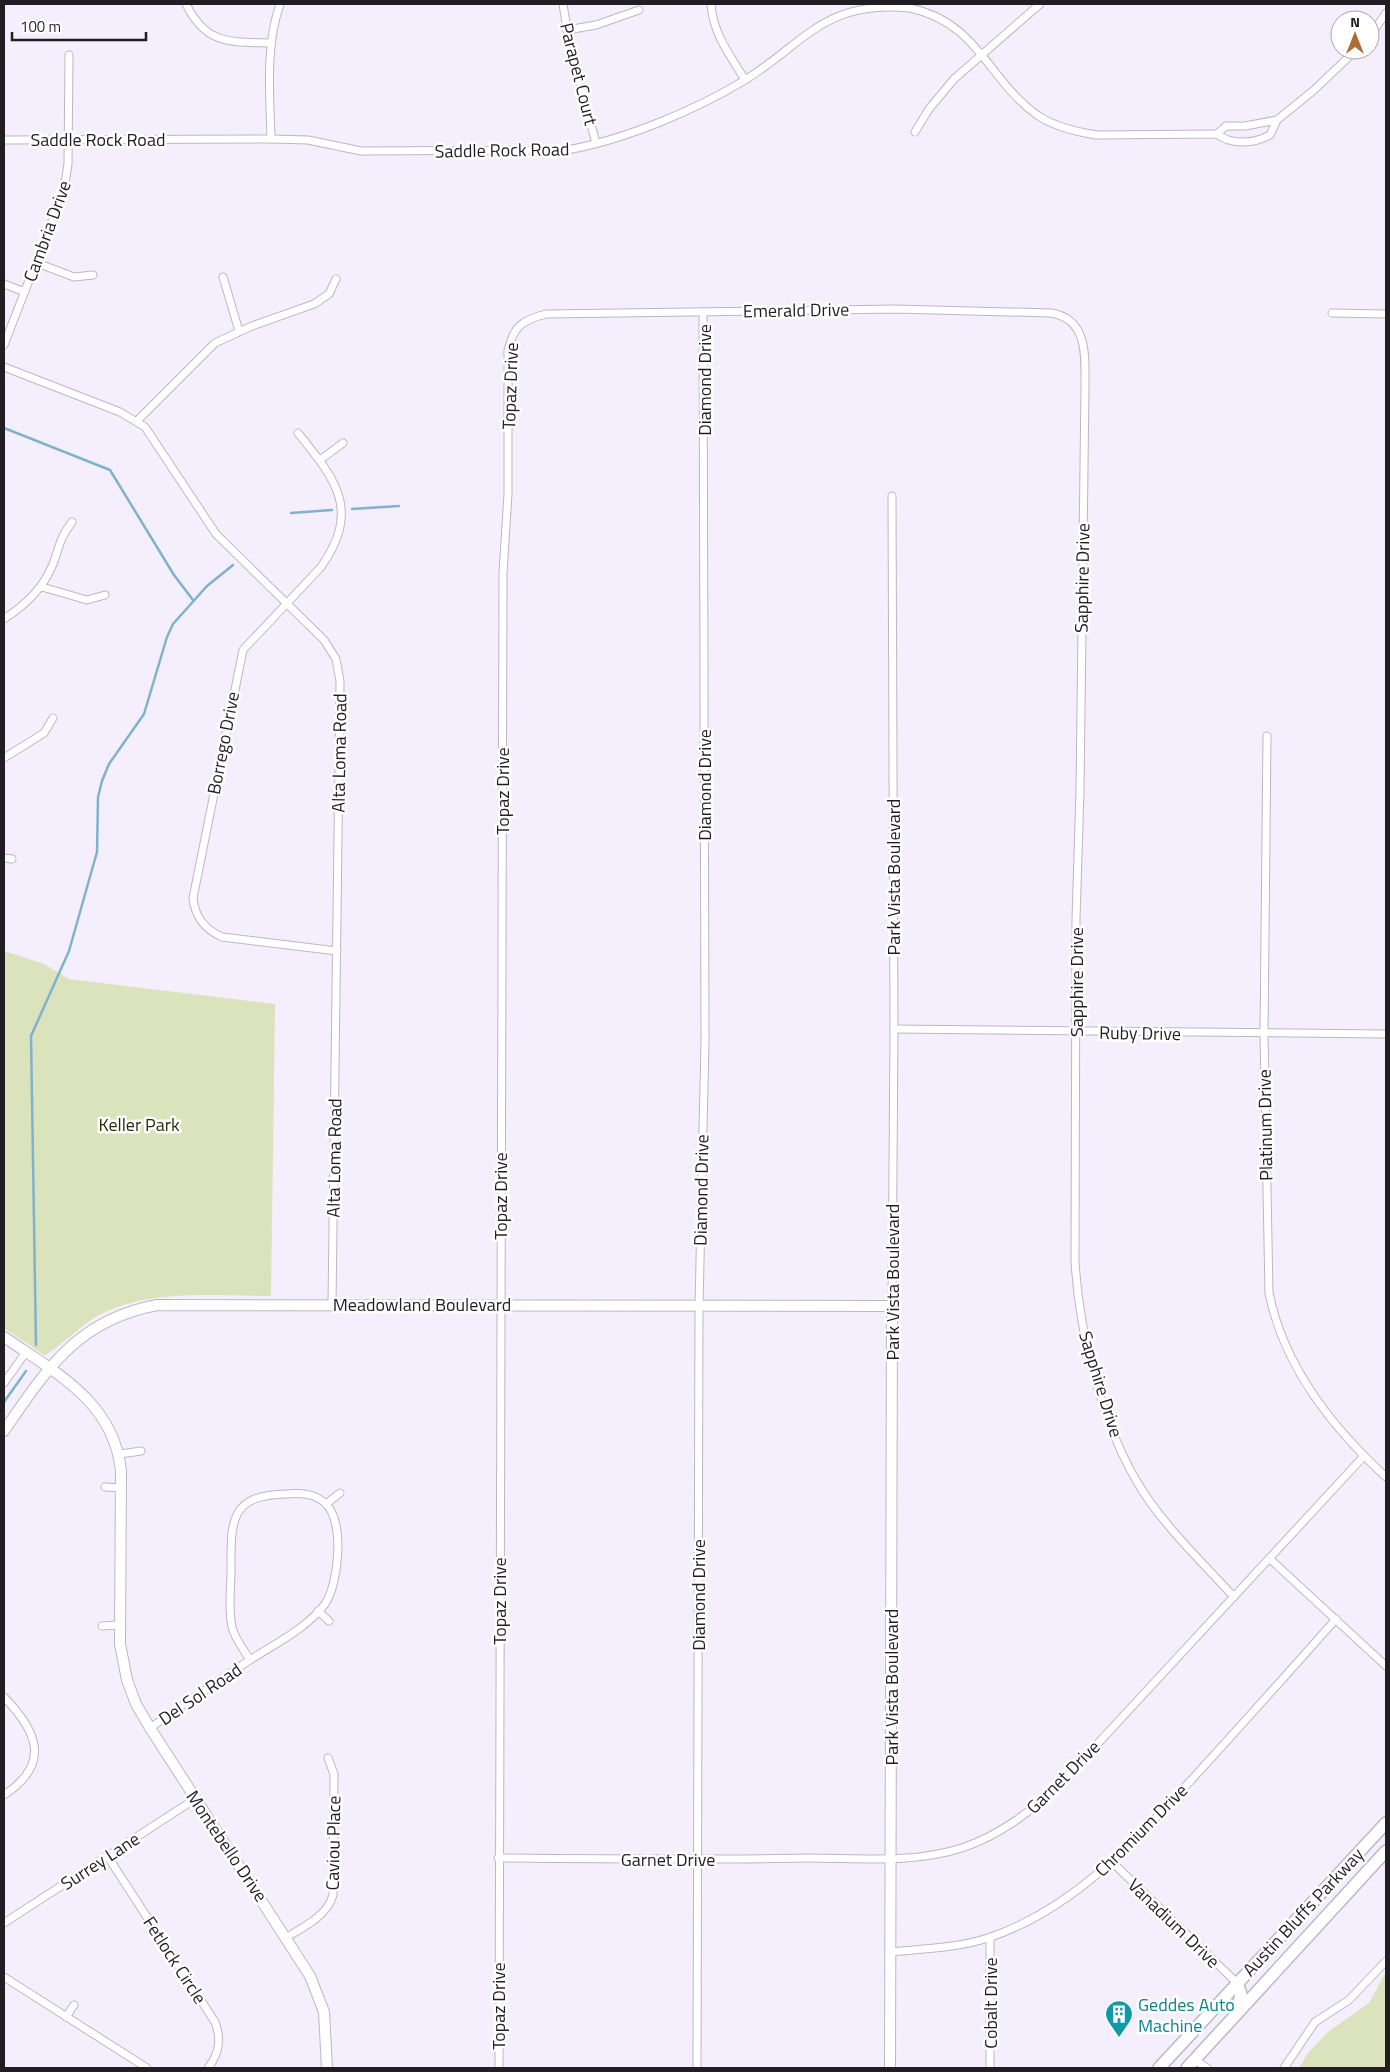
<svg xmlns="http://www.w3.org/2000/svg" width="1390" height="2072" font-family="'Titillium Web',sans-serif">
<rect width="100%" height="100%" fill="#f5effd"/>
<g fill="#dbe3bd">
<path d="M4,951L44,964L69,979L275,1004L271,1296C214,1296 151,1288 99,1315C83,1323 55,1352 44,1355L4,1328Z"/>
<polygon points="1386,1972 1386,2068 1299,2068 1307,2054 1329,2031 1369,2003"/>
</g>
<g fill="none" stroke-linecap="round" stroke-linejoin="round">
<g stroke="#81b2cd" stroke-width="2.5">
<polyline points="4,428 110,470 174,575 193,600"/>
<polyline points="352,509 399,506"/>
<polyline points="291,513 332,510"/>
<polyline points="36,1345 31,1036 69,951 97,852 98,797 102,781 109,764 144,714 167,637 173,624 207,586 233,565"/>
<polyline points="4,1402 26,1371"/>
</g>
<g stroke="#bdb7c4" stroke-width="9">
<g id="street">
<path d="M186,4C206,45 230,42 271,43"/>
<polyline points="563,4 569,42 596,143"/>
<path d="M711,4C713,34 730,55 745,80"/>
<polyline points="567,30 596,25 639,10"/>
<polyline points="1370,36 1386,13"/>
<polyline points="915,132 929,109 954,79 1040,4"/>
<polyline points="1217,134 1226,126 1245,126 1277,120 1314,90 1356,50"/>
<path d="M271,139C270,94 265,47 280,4"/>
<path d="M4,140L271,139L308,140L361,151L567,150C624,140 696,110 745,80C806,42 824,0 910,8C979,23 987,79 1037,115C1055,127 1076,132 1097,135L1217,134C1231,145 1254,144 1270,135L1277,120"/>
<polyline points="37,263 74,277 93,275"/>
<polyline points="223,277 239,331"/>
<polyline points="4,284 25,292"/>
<polyline points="1332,313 1386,314"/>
<polyline points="4,345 64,190 68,164 69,55"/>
<polyline points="4,367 120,412 145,427 216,534 324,640 336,659 340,681 332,1304"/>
<polyline points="137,421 215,343 252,326 314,304 329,294 336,279"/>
<path d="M298,433C336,480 361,510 321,567L243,650L193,898C195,917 204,929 222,937L337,951"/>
<polyline points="320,460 343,443"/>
<polyline points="42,587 87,600 105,595"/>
<path d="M4,619C25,605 43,589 53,564C60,546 59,539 72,522"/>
<path d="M1267,736L1264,1034L1269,1293C1284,1367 1332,1427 1386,1477"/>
<polyline points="4,758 44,733 53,718"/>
<polyline points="4,858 12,859"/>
<polyline points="894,1029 1386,1034"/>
<polyline points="892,1306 894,1029 892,496"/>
<polyline points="4,1383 26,1352"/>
<polyline points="120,1454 141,1451"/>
<polyline points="105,1487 122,1488"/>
<polyline points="326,1504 340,1493"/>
<polyline points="1270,1559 1386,1666"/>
<polyline points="318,1611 329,1621"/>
<polyline points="102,1626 119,1625"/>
<path d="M4,1697C38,1732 51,1764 4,1795"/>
<path d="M150,1728C183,1705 216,1682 250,1660C276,1643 306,1629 325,1604C339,1583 345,1521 325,1503C314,1493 300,1493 286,1494C229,1495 231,1522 231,1570C231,1588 228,1609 232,1627C235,1639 244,1650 250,1660"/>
<path d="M108,1857L215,2022C222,2040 219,2054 208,2068"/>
<path d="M498,1858C601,1859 705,1860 808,1858C860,1858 912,1864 962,1848C1003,1834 1034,1809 1065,1779L1364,1456"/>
<polyline points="1112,1862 1237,1983"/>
<polyline points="4,1923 195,1799"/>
<path d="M287,1937C304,1927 328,1915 333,1895L334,1774L328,1758"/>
<path d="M890,1952C923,1949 959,1948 991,1937C1075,1908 1136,1840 1194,1777C1242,1725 1289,1672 1336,1619"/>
<polyline points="4,1977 147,2068"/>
<polyline points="66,2017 74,2005"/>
<polyline points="1195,2060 1207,2068"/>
<path d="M499,2068L503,573L508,494V351C513,327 522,320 546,314L896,309L1051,313C1088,319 1085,355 1085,386L1080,791L1076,919L1075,1261C1079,1333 1103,1429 1142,1490C1167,1529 1203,1563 1234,1597"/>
<polyline points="697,2068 699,1305 705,1042 703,312"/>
<polyline points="990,2068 990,1937"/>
<polyline points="1284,2068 1315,2022 1349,2000 1386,1961"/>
</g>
</g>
<g stroke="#bdb7c4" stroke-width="12">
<g id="secondary">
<path d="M4,1337C56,1373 114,1402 121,1471L120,1644L127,1680L136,1704L150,1728L310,1976L324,2012L327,2068"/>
<path d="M4,1431C47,1369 77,1320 157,1305L892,1306L890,2068"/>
</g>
</g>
<g stroke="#bdb7c4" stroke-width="14">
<g id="primary">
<polyline points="1236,2014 1241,1994 1237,1983"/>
<polyline points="1159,2068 1386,1823"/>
<polyline points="1187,2068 1386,1851"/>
</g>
</g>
<use href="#street" stroke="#fff" stroke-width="7"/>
<use href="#secondary" stroke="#fff" stroke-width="10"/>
<use href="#primary" stroke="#fff" stroke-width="11"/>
</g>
<defs>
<g id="building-pin" transform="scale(1.4375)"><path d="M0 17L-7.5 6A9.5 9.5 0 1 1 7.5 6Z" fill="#0f9aa8" stroke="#fff"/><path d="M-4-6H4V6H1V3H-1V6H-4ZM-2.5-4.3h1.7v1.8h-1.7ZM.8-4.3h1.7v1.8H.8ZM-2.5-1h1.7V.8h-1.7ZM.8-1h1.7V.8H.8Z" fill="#fff"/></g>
</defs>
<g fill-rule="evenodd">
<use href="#building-pin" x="1119" y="2014"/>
</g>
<g text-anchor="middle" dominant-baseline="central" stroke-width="5" stroke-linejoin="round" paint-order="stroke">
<g font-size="18" fill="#211e23" stroke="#fff">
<text transform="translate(579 74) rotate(76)">Parapet Court</text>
<text x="98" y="139">Saddle Rock Road</text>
<text transform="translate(502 150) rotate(-1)">Saddle Rock Road</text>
<text transform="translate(47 231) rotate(-70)">Cambria Drive</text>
<text transform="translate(796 310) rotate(-1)">Emerald Drive</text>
<text transform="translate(704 380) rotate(-90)">Diamond Drive</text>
<text transform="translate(510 386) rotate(-88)">Topaz Drive</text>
<text transform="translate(1082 578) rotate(-89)">Sapphire Drive</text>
<text transform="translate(223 743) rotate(-79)">Borrego Drive</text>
<text transform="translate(339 753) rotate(-89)">Alta Loma Road</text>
<text transform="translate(704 785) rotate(-90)">Diamond Drive</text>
<text transform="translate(502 791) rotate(-90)">Topaz Drive</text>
<text transform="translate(893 877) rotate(-90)">Park Vista Boulevard</text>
<text transform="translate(1076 982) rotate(-90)">Sapphire Drive</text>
<text transform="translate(1140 1033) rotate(1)">Ruby Drive</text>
<text transform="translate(1265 1125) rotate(-91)">Platinum Drive</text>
<text transform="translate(334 1158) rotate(-89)">Alta Loma Road</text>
<text transform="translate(701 1190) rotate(-89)">Diamond Drive</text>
<text transform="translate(500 1196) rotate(-90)">Topaz Drive</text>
<text transform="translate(892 1282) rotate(-90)">Park Vista Boulevard</text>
<text x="422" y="1304">Meadowland Boulevard</text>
<text transform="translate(1101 1384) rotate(73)">Sapphire Drive</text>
<text transform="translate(698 1595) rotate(-90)">Diamond Drive</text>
<text transform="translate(499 1601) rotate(-90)">Topaz Drive</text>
<text transform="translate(891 1687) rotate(-90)">Park Vista Boulevard</text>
<text transform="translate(200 1694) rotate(-34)">Del Sol Road</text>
<text transform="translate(1063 1777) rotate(-45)">Garnet Drive</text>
<text transform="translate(1141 1830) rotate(-45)">Chromium Drive</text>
<text transform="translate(333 1843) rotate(-89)">Caviou Place</text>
<text transform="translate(227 1846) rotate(56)">Montebello Drive</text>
<text x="668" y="1859">Garnet Drive</text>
<text transform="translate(100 1861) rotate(-33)">Surrey Lane</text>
<text transform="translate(1303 1912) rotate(-47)">Austin Bluffs Parkway</text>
<text transform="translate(1174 1923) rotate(44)">Vanadium Drive</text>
<text transform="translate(175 1960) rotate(57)">Fetlock Circle</text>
<text transform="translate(990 2003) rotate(-90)">Cobalt Drive</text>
<text transform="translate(498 2006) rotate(-90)">Topaz Drive</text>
</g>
<g font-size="18" fill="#292e09" stroke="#fff">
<text x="139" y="1124">Keller Park</text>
</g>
<g font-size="18" fill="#0d838f" stroke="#fff" text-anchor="start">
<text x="1138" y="2004">Geddes Auto<tspan x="1138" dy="21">Machine</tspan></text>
</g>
</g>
<rect width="1390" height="2072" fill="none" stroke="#211e23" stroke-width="10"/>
<g transform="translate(1355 35)"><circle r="24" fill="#ffffff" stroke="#a6a5a7"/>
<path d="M0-4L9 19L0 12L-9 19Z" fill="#ad6c35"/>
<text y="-8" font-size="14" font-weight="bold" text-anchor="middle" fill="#211e23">N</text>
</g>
<path d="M12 32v8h134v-8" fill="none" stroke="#211e23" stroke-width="2.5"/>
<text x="20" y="32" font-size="15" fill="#211e23" stroke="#ffffff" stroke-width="4" paint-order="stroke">100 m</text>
</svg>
